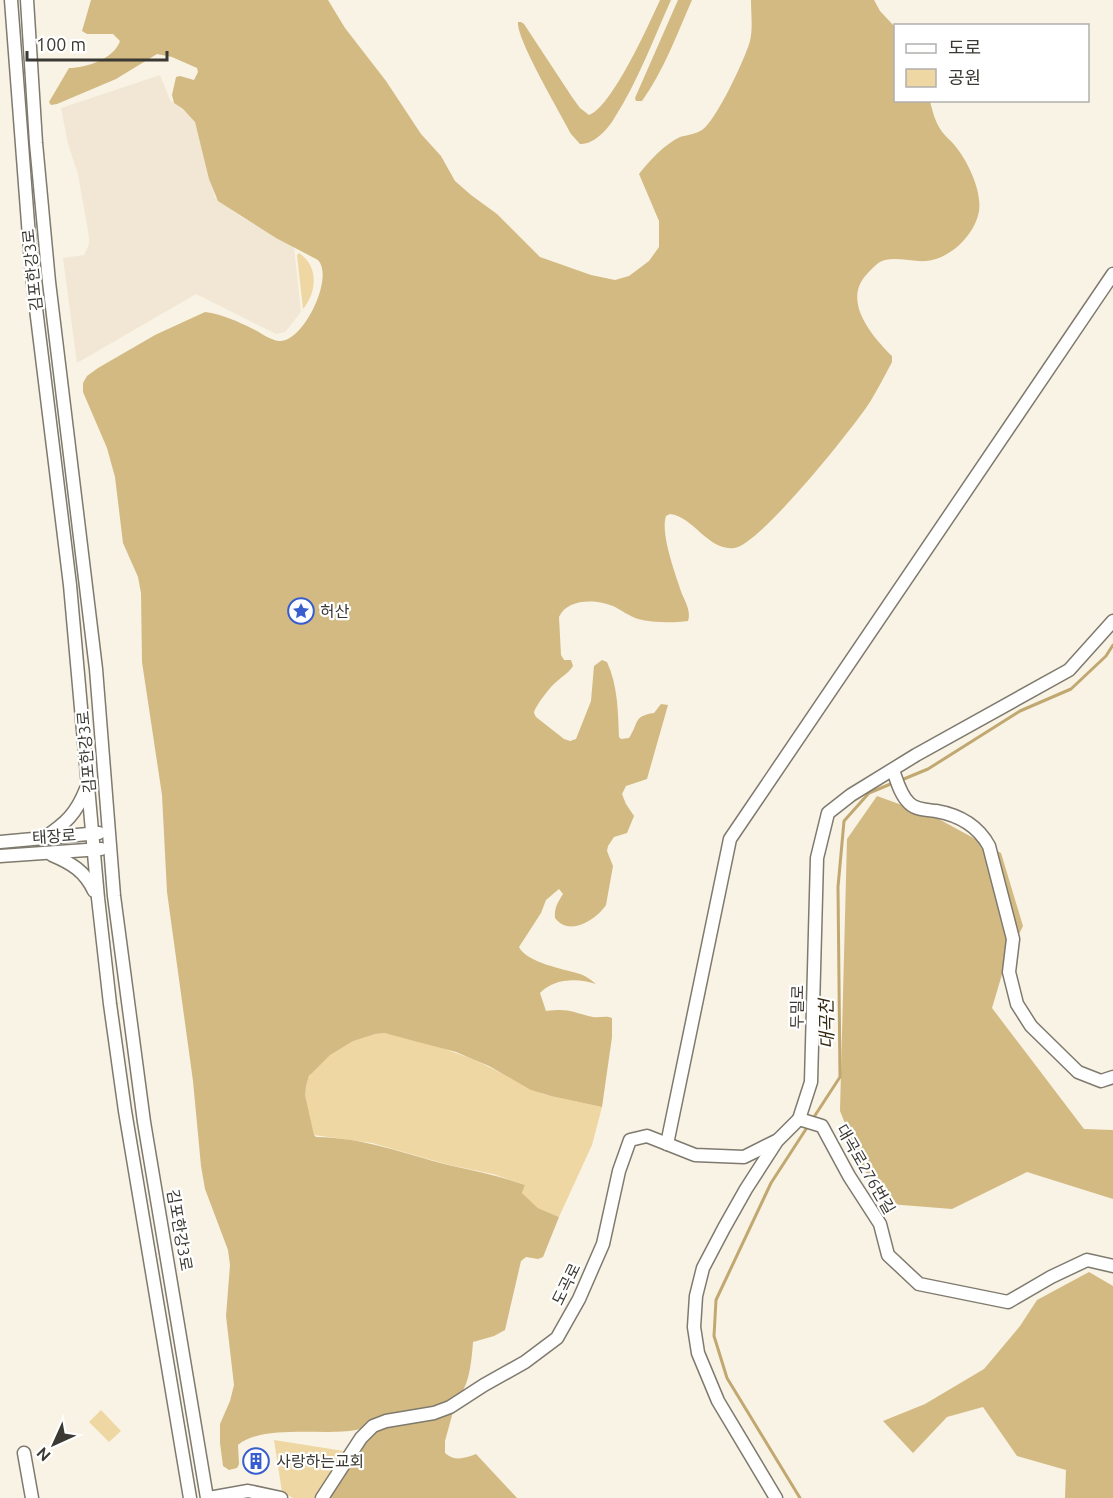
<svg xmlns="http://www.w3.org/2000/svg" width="1113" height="1498" font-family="Ubuntu,'Noto Sans KR',sans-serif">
<rect width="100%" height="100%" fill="#f9f3e5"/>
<polygon fill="#f1e7d4" points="160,75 170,100 188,114 195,122 215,197 240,216 294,247 301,312 285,332 276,334 196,294 77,363 63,258 84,255 89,244 89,237 78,174 68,144 61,108"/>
<g fill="#efd7a4">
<path d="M299,253C319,266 317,292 303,309L297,255Z"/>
<path d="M384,1033L430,1044L473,1059L543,1094L602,1107L592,1145L559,1217L538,1208L522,1193L525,1185L493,1174L449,1165L372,1143L314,1135C310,1120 302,1100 306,1085C314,1055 356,1034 384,1033Z"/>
<polygon points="101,1410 121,1431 109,1442 89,1422"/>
<polygon points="274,1440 344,1451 316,1498 293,1498 282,1492"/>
</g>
<g fill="#d3ba82">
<path d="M91,0H328L345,28L386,81L421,134L441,156L455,181L471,195L497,214L540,257L591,275L615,280L629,276L649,261L659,247V221L639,174C649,161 665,144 680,137C687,135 696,134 702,130C716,121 745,59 750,41C753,28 751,14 751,0H874L880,11L895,27L896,100L930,101C932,109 934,118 939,127C943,135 951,140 956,147C968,162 982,191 979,211C975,235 950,259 926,261C913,262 898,257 885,260C877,262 872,269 867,274C841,301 873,337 892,356V362C885,375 878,389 870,402C853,428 760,545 734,548C708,551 694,517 670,514L666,516C660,534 676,576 682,594C686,603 691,612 688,621C673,623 653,623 638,619C629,616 621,610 613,606C597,599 567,598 559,617L561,655L564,660H571L573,666C568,674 561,677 555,683C550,687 534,708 534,713L536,717L564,739L570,741L576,739L591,701L594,666L602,660L607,662C618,686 618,712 619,737L621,739L629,738C639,723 633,716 654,713L661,704L668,705L647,779L626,786L622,794L626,804L634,816L627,833L614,837L608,846L607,851L613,866L606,905C596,920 569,937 555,918C554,908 558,902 563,894L559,889L546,900L541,913L519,947C527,963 564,969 580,974C586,976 591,980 596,984C578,978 554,978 540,993L546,1011C570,1008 571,1012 593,1017C600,1018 606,1015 612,1018V1037L602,1107L551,1096L531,1090L489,1066L456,1052L384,1033L375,1034L353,1041L330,1055L309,1076L306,1086L305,1095L314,1135L316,1137C366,1138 402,1153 448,1165C475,1171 500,1176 525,1185L522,1193L538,1208L559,1217L543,1257L538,1259L526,1257L521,1261L505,1330L494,1336L473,1342C472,1356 470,1383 460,1395C445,1413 394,1414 372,1422C366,1424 362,1429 356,1430C326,1436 262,1424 238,1445L239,1464L237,1468L229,1470L223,1466L220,1443V1424L230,1401L234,1385L226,1316L230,1265L228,1250L205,1189L201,1166L193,1081L167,892L162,795L142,662L141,593L138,577L123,543L115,477L107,448L83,392V383L87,376L98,368L155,335L205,312C222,314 239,322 253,329C261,333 270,340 279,341C302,344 335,278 318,260L276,238L218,201L209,179L195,122L183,109L174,103L172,95L176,77L180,76L194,80L198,72L197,68L172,57L157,54L116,79L57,104L51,105L49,102L69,68C86,68 114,59 120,41L113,34H87L82,31Z"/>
<path d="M660,0H671C654,38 637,83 615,117C609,128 594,145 580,144L571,134C561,114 516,39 518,22H521L524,24L572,97L580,108L589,115C612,107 649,24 660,0Z"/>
<path d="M678,0H692C677,34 664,70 642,101H636L635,98Z"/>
<polygon points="877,796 935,817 1001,853 1023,926 1006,961 992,1008 1084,1129 1113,1130 1113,1199 1027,1172 952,1209 889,1204 864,1170 840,1111 847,839"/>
<polygon points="1089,1272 1113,1286 1113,1498 1065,1498 1066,1470 1017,1456 983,1407 947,1417 913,1453 883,1421 925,1404 984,1369 1020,1326 1037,1300"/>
<path d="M454,1408L445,1441V1453C455,1462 465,1458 476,1454L517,1498H327L363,1444L377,1430Z"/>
</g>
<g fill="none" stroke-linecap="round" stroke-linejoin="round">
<g stroke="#c1a871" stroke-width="3">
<polyline points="899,781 928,769 1020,711 1071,689 1106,656 1113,645"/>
<polyline points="812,1120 840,1077 838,887 844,821 869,793 893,783"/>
<polyline points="800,1498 727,1378 714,1336 716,1300 771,1183 808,1126"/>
</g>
<g stroke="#7f7a6e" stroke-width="15">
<g id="minor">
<polyline points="11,0 32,276 70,585 98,898 110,1004 125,1111 190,1498"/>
<polyline points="27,0 36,143 49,282 96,669 114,896 144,1122 207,1498"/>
<path d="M893,770C897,781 900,794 909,803C916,810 927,810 936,811C959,815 978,826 989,846L1013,939L1009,972L1017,1004L1031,1026L1078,1072L1101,1081L1113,1077"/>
<path d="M44,838C66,823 76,814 86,789"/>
<polyline points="0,842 99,833"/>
<path d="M52,855C71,863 85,871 94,891"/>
<polyline points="0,856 101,849"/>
<polyline points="799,1119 822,1126 849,1176 880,1224 888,1255 919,1284 1008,1302 1051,1277 1087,1260 1113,1266"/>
<polyline points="667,1144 730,839 1113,274"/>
<polyline points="24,1453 32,1498"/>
<polyline points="209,1498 248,1491 281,1498"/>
<polyline points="322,1498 361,1438 373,1426 386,1421 434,1413 450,1407 484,1385 525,1362 557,1338 579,1299 603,1244 619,1171 630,1140 647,1136 695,1155 744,1157 776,1141"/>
<polyline points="776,1498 718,1401 698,1353 694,1327 696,1296 703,1268 724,1228 746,1189 777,1141 799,1119 811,1082 817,858 828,813 851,795 916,755 1069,670 1113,621"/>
</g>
</g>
<use href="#minor" stroke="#fff" stroke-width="12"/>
</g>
<defs>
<g id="sight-ring" transform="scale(1.35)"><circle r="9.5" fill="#fff" stroke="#385dce" stroke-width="1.5"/><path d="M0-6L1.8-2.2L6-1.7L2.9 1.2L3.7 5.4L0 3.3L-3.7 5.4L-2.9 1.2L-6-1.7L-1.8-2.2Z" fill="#385dce"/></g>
<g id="building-ring" transform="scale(1.35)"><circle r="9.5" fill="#fff" stroke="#385dce" stroke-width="1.5"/><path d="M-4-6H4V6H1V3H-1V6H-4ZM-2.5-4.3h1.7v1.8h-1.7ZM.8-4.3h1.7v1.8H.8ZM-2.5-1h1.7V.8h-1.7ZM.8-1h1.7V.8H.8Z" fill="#385dce"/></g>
</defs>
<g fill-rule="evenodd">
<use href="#sight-ring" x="301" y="611"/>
<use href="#building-ring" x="256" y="1461"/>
</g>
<g text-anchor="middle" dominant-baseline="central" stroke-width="4.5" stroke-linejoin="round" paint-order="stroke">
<g font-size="16" fill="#3b3933" stroke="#fff">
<text transform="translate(32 270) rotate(-96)">김포한강3로</text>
<text transform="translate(86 752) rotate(-95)">김포한강3로</text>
<text transform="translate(54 836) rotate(-4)">태장로</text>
<text transform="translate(797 1007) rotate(-89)">두밀로</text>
<text transform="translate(866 1169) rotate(60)">대곡로276번길</text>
<text transform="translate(180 1230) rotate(80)">김포한강3로</text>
<text transform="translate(566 1284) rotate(-64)">도곡로</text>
</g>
<g font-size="16" fill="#3b3933" stroke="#fff" text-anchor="start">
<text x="320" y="611">허산</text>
<text x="276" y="1461">사랑하는교회</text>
</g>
<g font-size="18" font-style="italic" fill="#33280e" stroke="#fff">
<text transform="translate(826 1024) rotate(-91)">대곡천</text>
</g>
</g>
<rect x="894" y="24" width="195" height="78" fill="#ffffff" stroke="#b1b0ad" stroke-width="1.5"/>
<rect x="906" y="44" width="30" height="9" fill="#ffffff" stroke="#b1b0ad" stroke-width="1.5"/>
<text x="948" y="54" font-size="18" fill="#3b3933">도로</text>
<rect x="906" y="69" width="30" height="18" fill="#efd7a4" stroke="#b1b0ad" stroke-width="1.5"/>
<text x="948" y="84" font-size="18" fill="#3b3933">공원</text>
<g transform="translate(54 1444) rotate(225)" stroke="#ffffff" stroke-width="4.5" paint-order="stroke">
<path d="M0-4.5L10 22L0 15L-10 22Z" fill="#3b3933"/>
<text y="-9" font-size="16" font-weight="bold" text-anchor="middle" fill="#3b3933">N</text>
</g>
<path d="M27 51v9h140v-9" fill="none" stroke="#3b3933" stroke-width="3"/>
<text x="36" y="51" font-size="18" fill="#3b3933" stroke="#ffffff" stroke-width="4.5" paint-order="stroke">100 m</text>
</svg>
